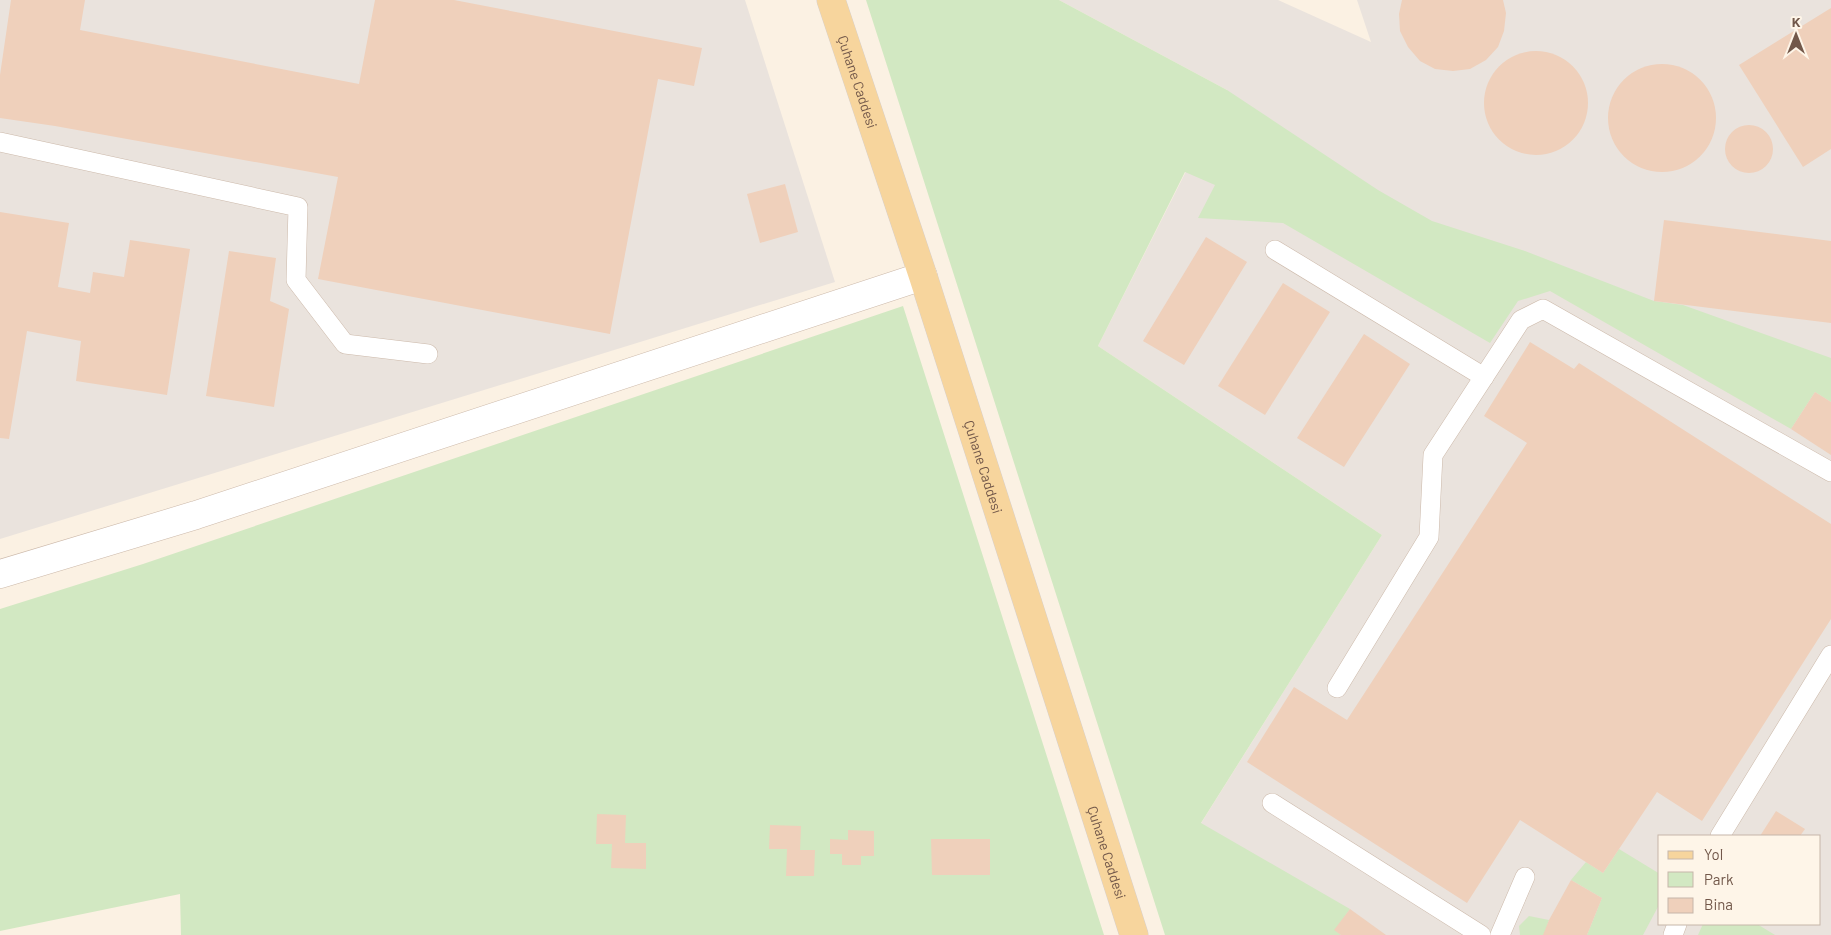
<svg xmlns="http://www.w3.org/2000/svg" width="1831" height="935" font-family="Barlow,sans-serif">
<rect width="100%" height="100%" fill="#fbf1e3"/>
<g fill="#eae3dd" fill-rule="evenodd">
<polygon points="0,0 745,0 835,282 0,539"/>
<path d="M1059,0H1278L1371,42L1357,0H1831V935H1184L1166,879L1382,535L1098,346L1227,90ZM1660,836H1820V924H1660Z"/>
</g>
<g fill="#d2e8c2">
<polygon points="866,0 1059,0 1227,90 1378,190 1432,221 1525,251 1654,301 1683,305 1831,358 1831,402 1815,392 1791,429 1550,291 1518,301 1490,343 1283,223 1198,218 1215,185 1185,172 1098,346 1382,535 1201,823 1350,909 1335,930 1341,935 1165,935"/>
<polygon points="903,306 1104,935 181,935 180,894 0,931 0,609 143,564"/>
<polygon points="1619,849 1660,874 1660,903 1643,935 1587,935 1602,898 1571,880 1586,862 1603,873"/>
<polygon points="1529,916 1549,920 1544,935 1520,935 1519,926"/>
<polygon points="1703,924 1757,924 1775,935 1698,935"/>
</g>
<g fill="#efd0bb">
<polygon points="11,0 85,0 80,30 359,84 375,0 454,0 702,48 694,86 658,79 610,334 318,279 338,177 55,126 0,118 0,75"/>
<polygon points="1402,0 1503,0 1506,13 1504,31 1498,47 1486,60 1470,69 1453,71 1435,69 1420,61 1408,47 1400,31 1399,14"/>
<polygon points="1831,8 1831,149 1803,167 1739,65"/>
<circle cx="1536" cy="103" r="52"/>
<circle cx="1662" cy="118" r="54"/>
<circle cx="1749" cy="149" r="24"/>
<polygon points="785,184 798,232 760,243 747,194"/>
<polygon points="0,212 69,223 58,287 90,293 93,272 124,277 130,240 190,249 167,395 76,381 81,341 27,331 9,439 0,438"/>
<polygon points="1664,220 1831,241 1831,323 1654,301"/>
<polygon points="1206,237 1247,262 1184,365 1143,341"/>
<polygon points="229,251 276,258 270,301 289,309 274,407 206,396"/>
<polygon points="1283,283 1330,312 1265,415 1218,386"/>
<polygon points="1364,334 1410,364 1344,467 1297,438"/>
<polygon points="1530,342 1574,369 1579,363 1831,524 1831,619 1702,821 1657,792 1603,873 1520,820 1467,903 1247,762 1294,687 1347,720 1527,443 1484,416"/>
<polygon points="1815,392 1831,402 1831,455 1791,429"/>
<polygon points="1776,811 1805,829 1800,836 1760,836"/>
<polygon points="597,814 626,815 625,843 646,843 646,869 611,868 612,844 596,844"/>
<polygon points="770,825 801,826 800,850 815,850 814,876 786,876 787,849 769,849"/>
<polygon points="848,830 874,831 874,856 861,856 861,865 842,865 842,854 830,854 830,839 848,840"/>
<polygon points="931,839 990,839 990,875 932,875"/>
<polygon points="1571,880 1602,898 1587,935 1543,935 1549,920"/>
<polygon points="1350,909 1386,935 1341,935 1334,930"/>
</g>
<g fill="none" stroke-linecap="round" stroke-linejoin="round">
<g stroke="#ccb9aa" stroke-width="20">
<g id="lane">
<polyline points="0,142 298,207 296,280 345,344 428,354"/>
<polyline points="1275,250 1484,377"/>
<polyline points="1337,688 1429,537 1433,455 1521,320 1543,309 1831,472"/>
<polyline points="1272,803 1481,935"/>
<polyline points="1720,836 1831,655"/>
<polyline points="1500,935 1525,877"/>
<polyline points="1673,935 1677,924"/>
</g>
</g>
<g stroke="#ccb9aa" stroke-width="29">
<polyline id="street" points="0,574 196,515 923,276"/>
</g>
<g stroke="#d8d0cc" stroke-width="29">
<g id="primary">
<path id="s1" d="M831,0L923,276L1134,935"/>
</g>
</g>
<use href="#lane" stroke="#fff" stroke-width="19"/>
<use href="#street" stroke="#fff" stroke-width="28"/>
<use href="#primary" stroke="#f7d59d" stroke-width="28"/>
</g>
<g text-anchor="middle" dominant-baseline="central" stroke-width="4" stroke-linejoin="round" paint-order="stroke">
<g font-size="14" fill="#72584a" stroke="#fef5e8">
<text stroke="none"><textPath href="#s1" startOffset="86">Çuhane Caddesi</textPath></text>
<text stroke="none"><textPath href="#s1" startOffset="491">Çuhane Caddesi</textPath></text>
<text stroke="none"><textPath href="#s1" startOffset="896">Çuhane Caddesi</textPath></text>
</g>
</g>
<rect x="1658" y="835" width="162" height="90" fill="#fef5e8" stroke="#c6b6a9"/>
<rect x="1668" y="851" width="25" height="8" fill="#f7d59d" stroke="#c6b6a9"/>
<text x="1704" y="860" font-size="15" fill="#72584a">Yol</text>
<rect x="1668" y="872" width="25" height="15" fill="#d2e8c2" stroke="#c6b6a9"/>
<text x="1704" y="885" font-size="15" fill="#72584a">Park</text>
<rect x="1668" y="898" width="25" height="15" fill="#efd0bb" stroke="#c6b6a9"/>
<text x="1704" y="910" font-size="15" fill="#72584a">Bina</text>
<g transform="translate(1796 35)" stroke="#fef5e8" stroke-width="4" paint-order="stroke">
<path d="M0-4L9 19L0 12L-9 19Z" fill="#72584a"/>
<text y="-8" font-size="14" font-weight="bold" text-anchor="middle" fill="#72584a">K</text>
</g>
</svg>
